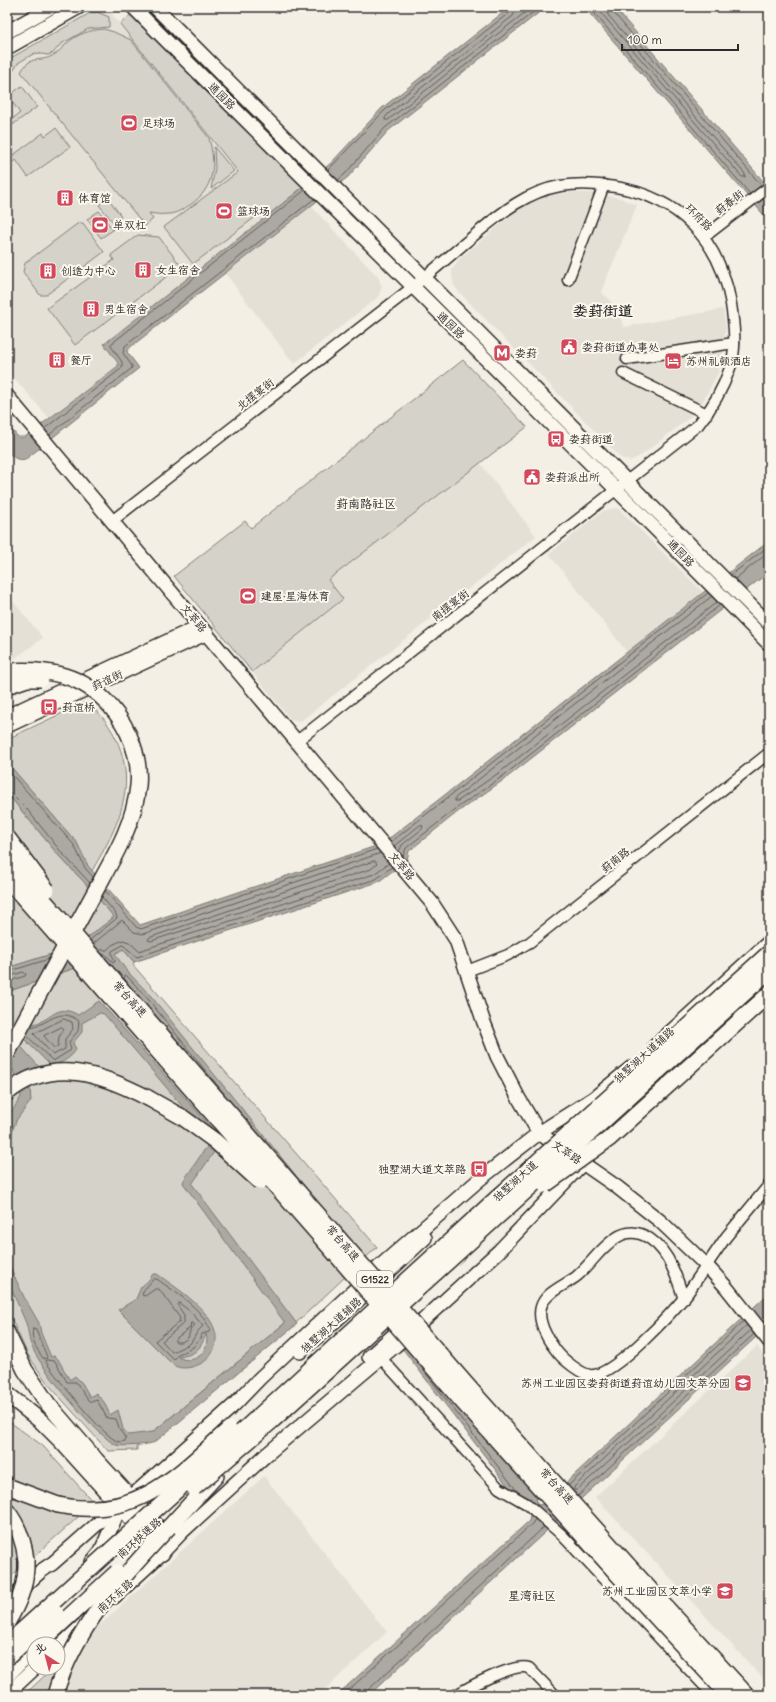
<svg xmlns="http://www.w3.org/2000/svg" width="776" height="1702" font-family="Delius,'LXGW WenKai TC',sans-serif">
<rect width="100%" height="100%" fill="#f3efe4"/>
<filter id="ink" filterUnits="userSpaceOnUse"><feTurbulence type="fractalNoise" baseFrequency=".025" numOctaves="2"/><feDisplacementMap in="SourceGraphic" scale="8" xChannelSelector="R" yChannelSelector="G"/><feConvolveMatrix kernelMatrix="1 2 1 2 8 2 1 2 1" color-interpolation-filters="sRGB"/></filter>
<g filter="url(#ink)">
<g fill="#e4e0d6">
<polygon points="97,9 112,14 238,172 270,214 104,344 118,363 118,366 50,419 7,370 7,60"/>
<polygon points="572,192 592,193 620,198 637,205 601,292 608,298 615,307 624,327 723,309 726,327 723,353 718,373 701,405 689,418 642,455 630,461 621,458 459,292 454,285 452,276 452,270 459,259 515,212 532,201 550,195"/>
<polygon points="311,206 378,277 382,287 378,297 294,364 225,273"/>
<polygon points="480,463 536,536 302,720 297,721 291,720 252,672 343,599 328,580"/>
<polygon points="614,508 619,509 703,592 627,652 549,554 603,511"/>
<polygon points="7,594 43,638 7,664"/>
<polygon points="757,1346 769,1363 769,1685 595,1497"/>
<polygon points="264,1476 387,1632 319,1695 61,1695 54,1668 58,1668 58,1663"/>
</g>
<g fill="#d5d2c9" stroke="#807e7a">
<polygon points="97,12 109,17 109,27 88,29 61,44 53,53 48,55 35,53 28,57 18,63 7,81 7,60 90,13"/>
<polygon points="134,12 305,185 270,214 266,209 193,264 164,227 238,172 120,24"/>
<path d="M104,29L114,32L131,40L209,138C216,164 215,188 190,205C183,209 176,214 168,214C161,215 155,214 149,213L153,219L145,226L21,72C31,54 38,63 52,56C58,53 62,48 66,44C77,34 90,30 104,29Z"/>
<polygon points="22,86 37,107 7,129 7,123 20,113 12,102 7,105 7,97"/>
<polygon points="56,128 70,147 28,177 16,160 11,163 8,159 43,133 45,136"/>
<polygon points="214,147 234,171 211,189 215,168"/>
<polygon points="108,198 121,216 113,222 99,205"/>
<polygon points="99,211 113,230 101,238 87,219"/>
<polygon points="80,223 83,223 104,252 46,295 40,295 23,272 25,263 77,224"/>
<polygon points="138,235 159,237 181,266 75,345 47,308 114,260 111,255"/>
<polygon points="463,360 527,427 328,580 343,599 252,672 174,576 245,521 251,528"/>
<path d="M86,702C115,723 131,762 124,797C120,823 105,848 92,871L88,866L77,843L10,766L7,752V739Z"/>
<polygon points="7,793 59,856 84,882 114,917 77,946 7,968"/>
<polygon points="123,949 134,962 133,965 377,1247 296,1323 292,1318 285,1323 137,1445 137,1450 108,1451 48,1384 28,1355 7,1309 7,992 103,958"/>
<polygon points="7,1420 43,1446 94,1503 7,1580"/>
<polygon points="53,1668 66,1679 61,1695 24,1695"/>
</g>
<g fill="#aca9a2" stroke="#787772" fill-rule="evenodd">
<path d="M510,7H546L388,131L348,177L128,349L127,352L139,368L26,459C18,461 13,458 7,451V424L18,437H25L118,366V363L104,344L296,193L332,162L382,108Z"/>
<polygon points="584,7 614,7 769,188 769,221"/>
<polygon points="769,541 769,572 505,779 459,811 409,851 407,860 378,882 134,962 123,949 115,954 126,970 151,996 314,1198 535,1488 537,1504 538,1505 543,1504 769,1293 769,1325 369,1695 337,1695 529,1521 530,1515 103,958 7,992 7,968 77,946 114,917 84,882 59,856 7,793 7,752 10,766 77,843 88,866 140,925 382,844"/>
<path d="M99,1001L219,1136L221,1142L192,1184L297,1324L155,1442C149,1445 123,1447 116,1445C98,1437 41,1369 33,1349C28,1340 29,1332 26,1323L7,1279V1244L10,1267L24,1297L39,1323L41,1333L51,1357L54,1356L58,1359L69,1379H71L75,1376L82,1383L90,1397L96,1393L104,1402L110,1415L118,1410L123,1429L128,1435L153,1432L285,1323L183,1183L184,1180L207,1146L204,1132L104,1014L100,1013L82,1023V1032L73,1043L76,1049C73,1057 57,1067 49,1064L20,1035V1024C24,1024 29,1025 33,1024C53,1020 56,1002 78,1015Z"/>
<polygon points="7,1031 42,1070 30,1087 31,1101 17,1119 7,1144 7,1119 21,1097 13,1069 7,1063"/>
<path d="M153,1274H157C176,1288 227,1318 214,1349C211,1356 207,1361 200,1364C192,1368 181,1370 173,1365L118,1310L136,1299L141,1287L148,1281ZM206,1334C211,1352 194,1366 178,1357C195,1355 200,1350 206,1334Z"/>
</g>
<g fill="none" stroke-linecap="round" stroke-linejoin="round">
<g stroke="#5f5d5b" stroke-width="1">
<polyline points="517,7 513,16 388,114 385,118 385,120 388,120 532,7"/>
<polyline points="589,7 750,194"/>
<polyline points="596,7 742,177 745,177 745,174 608,15 606,7"/>
<polyline points="611,7 612,11 761,185"/>
<polyline points="328,170 384,111 510,12 512,7"/>
<polyline points="338,180 345,174 385,128 540,7"/>
<polyline points="44,429 122,368 122,362 111,346 111,344 305,190"/>
<polyline points="49,435 132,368 132,366 123,353 125,346 314,199"/>
<polyline points="731,575 769,546"/>
<polyline points="735,579 769,552"/>
<polyline points="712,596 455,798 455,801 458,801 500,772 717,602"/>
<polyline points="7,769 74,845 85,868 93,877"/>
<polyline points="7,791 11,793 26,808 62,853 90,883"/>
<polyline points="391,842 708,593"/>
<polyline points="394,846 420,825 423,826 422,829 402,845 399,852"/>
<polyline points="403,857 406,848 457,808 503,776 720,605"/>
<polygon points="375,861 377,864 371,869 151,941 148,940 149,938"/>
<polyline points="105,890 136,927 141,929 377,849"/>
<polyline points="90,940 117,918 116,914 102,897"/>
<polyline points="93,944 122,920 134,932 143,934 381,853"/>
<polyline points="99,950 107,950 112,945 123,940 129,942 139,951 374,874 389,863"/>
<polyline points="102,954 106,955 114,963 115,961 112,955 112,951 123,945 137,957 376,879 392,867"/>
<polyline points="7,972 49,959"/>
<polyline points="7,977 23,972 26,974 25,976 7,982"/>
<polyline points="129,985 124,978 125,975 128,977 148,999 225,1095"/>
<polygon points="64,1019 72,1022 73,1029 65,1039 65,1049 53,1055 34,1034"/>
<polygon points="62,1027 64,1029 59,1037 58,1046 54,1048 44,1036"/>
<path d="M26,1035L53,1061L71,1050L69,1042L78,1031L79,1021C61,1008 53,1019 35,1027L30,1028"/>
<path d="M154,1279H157C176,1293 201,1307 210,1330L209,1332L202,1334C197,1346 191,1350 178,1354L174,1360L155,1341L179,1322L180,1318L159,1289H155L145,1296L142,1295L144,1290Z"/>
<polygon points="179,1303 191,1312 203,1326 198,1331 190,1344 172,1352 162,1341 184,1323 184,1315 178,1306"/>
<polygon points="191,1323 193,1323 195,1325 191,1328 188,1338 182,1342 175,1342 175,1339 190,1328"/>
<polyline points="747,1325 574,1487 574,1490 577,1490 751,1330"/>
<path d="M33,1329L36,1330L47,1357L46,1359L43,1358C37,1350 30,1339 33,1329Z"/>
<path d="M47,1360L55,1361L67,1382H76L88,1400L91,1402L97,1400L107,1418L116,1419L120,1430L126,1439L125,1441C123,1441 121,1442 119,1442C104,1438 56,1377 46,1362Z"/>
<polyline points="421,1367 517,1491"/>
<polyline points="568,1486 744,1321"/>
<polyline points="578,1496 754,1334"/>
<polyline points="343,1695 532,1524 535,1519"/>
<polyline points="367,1695 368,1690 544,1527"/>
</g>
<g stroke="#2b2b2b" stroke-width="13">
<g id="minor">
<polyline points="704,237 769,187"/>
<polyline points="568,280 604,185"/>
<polyline points="627,359 734,343"/>
<polyline points="623,373 707,414"/>
<path d="M112,521C211,444 310,367 409,290C432,272 454,252 477,233C502,212 527,192 560,186C578,183 598,184 616,187C679,198 720,240 731,304C734,324 737,349 730,368C723,389 712,408 698,425L297,741"/>
<polyline points="467,971 508,955 530,942 769,753"/>
<path d="M684,1299C680,1288 677,1277 672,1267C663,1246 640,1222 616,1238C601,1247 591,1264 577,1276C566,1285 545,1292 541,1307C537,1320 547,1339 555,1349C561,1358 583,1377 594,1375C617,1372 672,1313 687,1294L726,1237L769,1185"/>
<polyline points="381,1358 499,1488 527,1504 562,1535 713,1695"/>
<path d="M456,1695C469,1687 515,1662 529,1668L555,1695"/>
</g>
</g>
<g stroke="#2b2b2b" stroke-width="16">
<g id="major">
<path d="M133,7C344,220 559,429 769,644"/>
<polyline points="155,7 769,624"/>
<polyline points="7,32 51,7"/>
<polyline points="7,48 79,7"/>
<polyline points="7,396 432,903 456,940 483,1020 497,1056 518,1097 539,1133 617,1187 660,1221 706,1265 726,1287 769,1341"/>
<polyline points="7,716 200,626"/>
<polyline points="7,726 207,633"/>
<polyline points="735,1015 769,984"/>
<polyline points="655,1046 769,942"/>
<polyline points="300,1352 352,1306 425,1238"/>
<polyline points="369,1357 407,1323"/>
<polyline points="92,1562 101,1551 120,1507"/>
<polyline points="114,1597 162,1553 183,1531 266,1455 395,1346 499,1251 584,1162"/>
<polyline points="7,1602 41,1571 53,1563 104,1518 130,1498 234,1405 260,1378 379,1267 480,1179 539,1133 594,1098 632,1067"/>
<polyline points="58,1648 86,1622"/>
<polyline points="7,1694 35,1668"/>
</g>
</g>
<g stroke="#2b2b2b" stroke-width="18">
<g id="highway">
<path d="M7,1093C52,1056 102,1074 148,1098"/>
<polyline points="7,1333 25,1370 48,1404 96,1460 171,1542"/>
<polyline points="7,1394 42,1422 62,1442 162,1553"/>
<polyline points="7,1486 58,1505"/>
<path d="M7,1511C18,1525 24,1542 26,1560"/>
<polyline points="169,1527 216,1476"/>
<polyline points="7,1675 34,1648"/>
</g>
</g>
<use href="#minor" stroke="#fbf7ec" stroke-width="10"/>
<use href="#major" stroke="#fbf7ec" stroke-width="13"/>
<use href="#highway" stroke="#fbf7ec" stroke-width="15"/>
<g stroke="#2b2b2b" stroke-width="18" stroke-linecap="butt">
<g id="highway-bridge">
<path d="M7,671C48,668 84,675 111,707C129,728 141,757 138,786C134,827 110,863 91,899C63,951 34,1002 7,1054"/>
<polyline points="7,686 27,679 41,679"/>
<polyline points="7,837 47,890"/>
<polyline points="7,858 472,1391 664,1605 747,1695"/>
<polyline points="7,879 339,1258 461,1400 654,1615 728,1695"/>
<polyline points="148,1098 182,1117 215,1141 260,1182"/>
<polyline points="545,1185 609,1139 769,994"/>
<polyline points="194,1488 273,1420 769,971"/>
<path d="M58,1505C136,1521 176,1477 229,1429"/>
<path d="M7,1623C19,1603 27,1584 26,1560"/>
<polyline points="7,1644 227,1445 497,1198 769,953"/>
<polyline points="39,1644 117,1572"/>
<polyline points="7,1658 56,1613"/>
<path d="M55,1695C74,1628 123,1576 169,1527"/>
</g>
</g>
<use href="#highway-bridge" stroke="#fbf7ec" stroke-width="15"/>
</g>
</g>
<defs>
<g id="stadium-square" transform="scale(0.9)"><rect x="-9" y="-9" width="18" height="18" rx="4" fill="#d1495b" stroke="#fbf7ec"/><path d="M0-5a6.5 5 0 1 0 0 10a6.5 5 0 1 0 0-10ZM-3.5-1.8h7v3.6h-7Z" fill="#fff"/></g>
<g id="building-square" transform="scale(0.9)"><rect x="-9" y="-9" width="18" height="18" rx="4" fill="#d1495b" stroke="#fbf7ec"/><path d="M-4-6H4V6H1V3H-1V6H-4ZM-2.5-4.3h1.7v1.8h-1.7ZM.8-4.3h1.7v1.8H.8ZM-2.5-1h1.7V.8h-1.7ZM.8-1h1.7V.8H.8Z" fill="#fff"/></g>
<g id="civic-square" transform="scale(0.9)"><rect x="-9" y="-9" width="18" height="18" rx="4" fill="#d1495b" stroke="#fbf7ec"/><path d="M-.6-6.5H3V-4.5H.6V-3L4-1V1h2V6H-6V1h2V-1L-.6-3ZM-1.2 2.5V6h2.4V2.5Z" fill="#fff"/></g>
<g id="metro-square" transform="scale(0.9)"><rect x="-9" y="-9" width="18" height="18" rx="4" fill="#d1495b" stroke="#fbf7ec"/><path d="M-5.5 5V-5H-3L0 0L3-5H5.5V5H3V-.5L0 4L-3-.5V5Z" fill="#fff"/></g>
<g id="hotel-square" transform="scale(0.9)"><rect x="-9" y="-9" width="18" height="18" rx="4" fill="#d1495b" stroke="#fbf7ec"/><path d="M-6-4.5h1.5V1H6V5H4.5V3h-9V5H-6ZM-4 0a1.8 1.8 0 1 1 3.6 0ZM.5 0V-2.5h3Q6-2.5 6 0Z" fill="#fff"/></g>
<g id="bus-square" transform="scale(0.9)"><rect x="-9" y="-9" width="18" height="18" rx="4" fill="#d1495b" stroke="#fbf7ec"/><path d="M-5-6H5V4H4V6H2V4H-2V6H-4V4H-5ZM-3.5-4V0h7V-4ZM-3.5 1.2v1.5H-2V1.2ZM2 1.2v1.5H3.5V1.2Z" fill="#fff"/></g>
<g id="school-square" transform="scale(0.9)"><rect x="-9" y="-9" width="18" height="18" rx="4" fill="#d1495b" stroke="#fbf7ec"/><path d="M0-5L7-2L0 1L-7-2ZM-4 1L0 2.5L4 1V4Q0 6-4 4Z" fill="#fff"/></g>
</defs>
<g fill-rule="evenodd">
<use href="#stadium-square" x="129" y="123"/>
<use href="#building-square" x="65" y="198"/>
<use href="#stadium-square" x="224" y="211"/>
<use href="#stadium-square" x="100" y="225"/>
<use href="#building-square" x="143" y="270"/>
<use href="#building-square" x="48" y="271"/>
<use href="#building-square" x="91" y="309"/>
<use href="#civic-square" x="569" y="347"/>
<use href="#metro-square" x="502" y="353"/>
<use href="#building-square" x="57" y="360"/>
<use href="#hotel-square" x="673" y="361"/>
<use href="#bus-square" x="556" y="439"/>
<use href="#civic-square" x="532" y="477"/>
<use href="#stadium-square" x="248" y="596"/>
<use href="#bus-square" x="49" y="707"/>
<use href="#bus-square" x="479" y="1169"/>
<use href="#school-square" x="743" y="1383"/>
<use href="#school-square" x="725" y="1591"/>
</g>
<g text-anchor="middle" dominant-baseline="central" stroke-width="4" stroke-linejoin="round" paint-order="stroke">
<rect fill="#fbf7ec" stroke="#696865" stroke-width="1" x="357" y="1271" width="36" height="16" rx="3"/>
<g font-size="10" font-weight="bold" fill="#2b2b2b">
<text x="375" y="1279">G1522</text>
</g>
<g font-size="11" fill="#2b2b2b" stroke="#fbf7ec">
<text transform="translate(222 96) rotate(45)">通园路</text>
<text transform="translate(729 202) rotate(-38)">葑春街</text>
<text transform="translate(699 217) rotate(45)">环府路</text>
<text transform="translate(451 325) rotate(44)">通园路</text>
<text transform="translate(255 394) rotate(-38)">北摆宴街</text>
<text transform="translate(681 553) rotate(46)">通园路</text>
<text transform="translate(450 605) rotate(-38)">南摆宴街</text>
<text transform="translate(194 618) rotate(50)">文萃路</text>
<text transform="translate(107 680) rotate(-25)">葑谊街</text>
<text transform="translate(615 860) rotate(-38)">葑南路</text>
<text transform="translate(402 866) rotate(50)">文萃路</text>
<text transform="translate(130 999) rotate(48)">常台高速</text>
<text transform="translate(644 1055) rotate(-42)">独墅湖大道辅路</text>
<text transform="translate(567 1152) rotate(34)">文萃路</text>
<text transform="translate(515 1181) rotate(-42)">独墅湖大道</text>
<text transform="translate(343 1243) rotate(49)">常台高速</text>
<text transform="translate(331 1325) rotate(-42)">独墅湖大道辅路</text>
<text transform="translate(557 1486) rotate(48)">常台高速</text>
<text transform="translate(139 1538) rotate(-42)">南环快速路</text>
<text transform="translate(115 1596) rotate(-42)">南环东路</text>
</g>
<g font-size="11" fill="#2b2b2b" stroke="#fbf7ec" text-anchor="start">
<text x="142" y="123">足球场</text>
<text x="78" y="198">体育馆</text>
<text x="237" y="211">篮球场</text>
<text x="113" y="225">单双杠</text>
<text x="156" y="270">女生宿舍</text>
<text x="61" y="271">创造力中心</text>
<text x="104" y="309">男生宿舍</text>
<text x="582" y="347">娄葑街道办事处</text>
<text x="515" y="353">娄葑</text>
<text x="70" y="360">餐厅</text>
<text x="686" y="361">苏州礼顿酒店</text>
<text x="569" y="439">娄葑街道</text>
<text x="545" y="477">娄葑派出所</text>
<text x="261" y="596">建屋·星海体育</text>
<text x="62" y="707">葑谊桥</text>
<text x="466" y="1169" text-anchor="end">独墅湖大道文萃路</text>
<text x="730" y="1383" text-anchor="end">苏州工业园区娄葑街道葑谊幼儿园文萃分园</text>
<text x="712" y="1591" text-anchor="end">苏州工业园区文萃小学</text>
</g>
<g font-size="12" fill="#2b2b2b" stroke="#fbf7ec">
<text x="366" y="503">葑南路社区</text>
<text x="532" y="1595">星湾社区</text>
</g>
<g font-size="15" font-weight="bold" fill="#2b2b2b" stroke="#fbf7ec">
<text x="603" y="310">娄葑街道</text>
</g>
</g>
<rect width="776" height="1702" fill="none" stroke="#fbf7ec" stroke-width="24"/>
<rect x="12" y="12" width="752" height="1678" fill="none" stroke="#2b2b2b" stroke-width="1.5" filter="url(#ink)"/>
<g transform="translate(46 1656) rotate(324)"><circle r="19" fill="#fbf7ec" stroke="#a8a59f"/>
<path d="M0-3L7 15L0 10L-7 15Z" fill="#d1495b"/>
<text y="-6" font-size="11" font-weight="bold" text-anchor="middle" fill="#2b2b2b">北</text>
</g>
<path d="M622 44v6h116v-6" fill="none" stroke="#2b2b2b" stroke-width="2"/>
<text x="628" y="44" font-size="12" fill="#2b2b2b" stroke="#fbf7ec" stroke-width="3" paint-order="stroke">100 m</text>
</svg>
